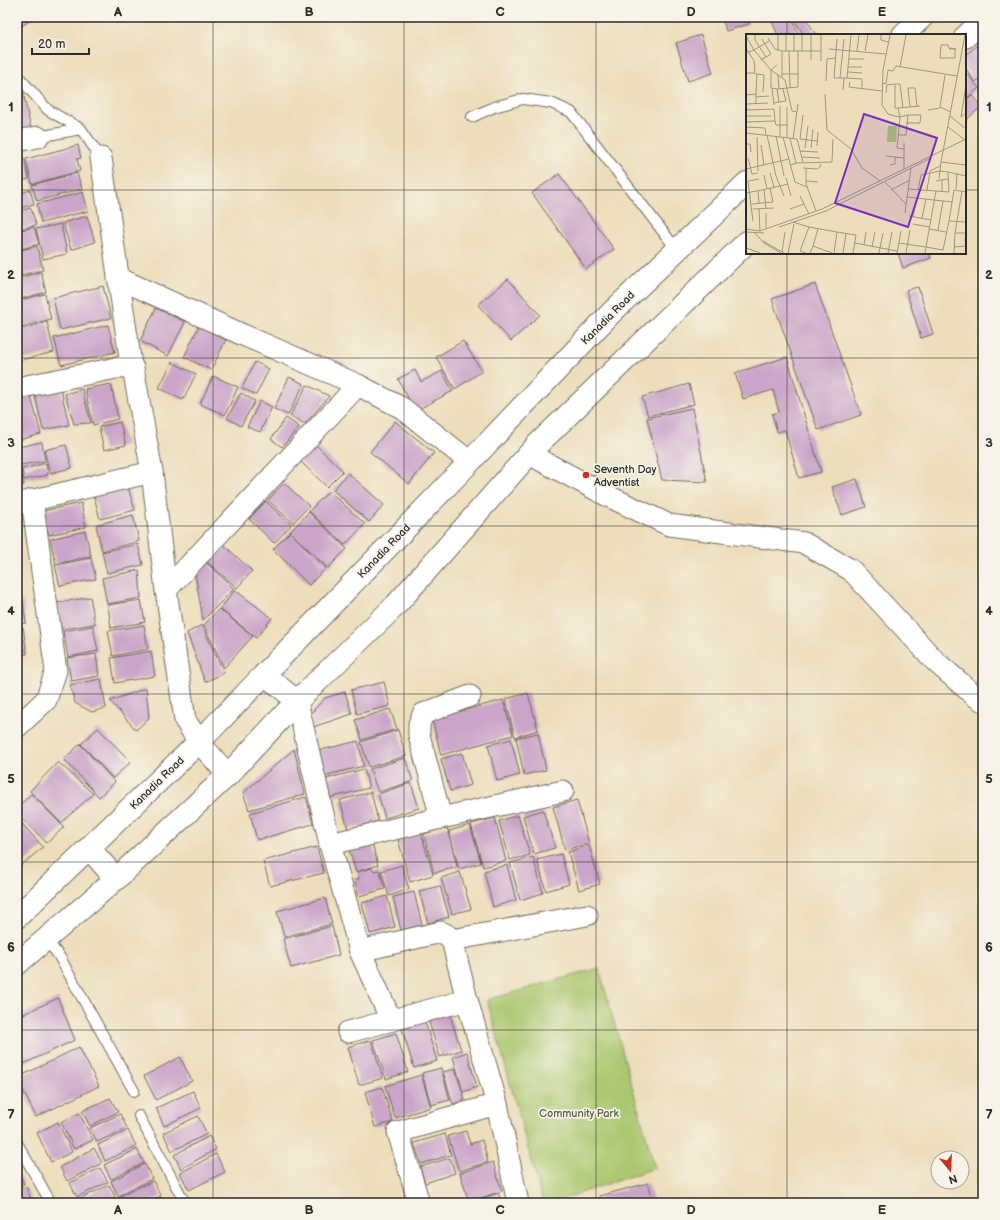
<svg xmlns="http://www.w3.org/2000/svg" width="1000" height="1220" font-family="'Balsamiq Sans',sans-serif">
<rect width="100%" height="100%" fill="#f7f3e8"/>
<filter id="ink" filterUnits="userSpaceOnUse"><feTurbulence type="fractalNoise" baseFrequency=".025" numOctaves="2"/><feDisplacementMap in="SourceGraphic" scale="8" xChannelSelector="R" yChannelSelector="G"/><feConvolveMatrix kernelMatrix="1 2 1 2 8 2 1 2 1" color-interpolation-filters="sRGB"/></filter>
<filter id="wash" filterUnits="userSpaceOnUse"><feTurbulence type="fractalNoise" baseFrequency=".012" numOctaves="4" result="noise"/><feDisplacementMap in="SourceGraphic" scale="16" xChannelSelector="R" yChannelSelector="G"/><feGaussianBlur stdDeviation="0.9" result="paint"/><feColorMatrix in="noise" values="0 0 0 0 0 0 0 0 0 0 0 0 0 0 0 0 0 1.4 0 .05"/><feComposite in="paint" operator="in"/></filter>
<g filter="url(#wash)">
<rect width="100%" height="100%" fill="#eddebb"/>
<polygon fill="#abc86f" stroke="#6b7a4d" points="599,968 655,1168 550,1203 543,1203 487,1000"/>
<g id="blocks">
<g fill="#caa5c9">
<polygon points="17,17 35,17 17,29"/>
<polygon points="722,17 747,17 749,24 726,31"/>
<polygon points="770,17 791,17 799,35 778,35"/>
<polygon points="795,17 805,17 816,35 804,35 793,18"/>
<polygon points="701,35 713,73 688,81 676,43"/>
<polygon points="983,41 983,77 975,82 965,67 965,55"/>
<polygon points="965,72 979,88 965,100"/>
<polygon points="23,92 32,134 17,137 17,93"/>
<polygon points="972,95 982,106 965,121 965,101"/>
<polygon points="78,145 81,158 77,159 80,171 32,184 26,159"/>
<polygon points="24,158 29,179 17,182 17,160"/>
<polygon points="77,173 82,189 37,201 32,185"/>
<polygon points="559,174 614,249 586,269 532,193"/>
<polygon points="30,190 34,204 17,209 17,194"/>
<polygon points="83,192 88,211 41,223 37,204"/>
<polygon points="31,208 36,225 17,230 17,211"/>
<polygon points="87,216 95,242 71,250 63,223"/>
<polygon points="61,224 67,254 43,259 36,229"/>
<polygon points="34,227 39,244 22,249 22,247 17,248 17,231"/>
<polygon points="37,246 43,270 17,276 17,251"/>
<polygon points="898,253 929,253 931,258 903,268"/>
<polygon points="41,272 46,292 17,300 17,278"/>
<polygon points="508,279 540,315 511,341 478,305"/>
<polygon points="815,284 861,415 818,430 772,299"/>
<polygon points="103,286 111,318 60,330 53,298"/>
<polygon points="918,287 933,334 921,338 906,290"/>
<polygon points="45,294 51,319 17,328 17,301"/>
<polygon points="156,308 185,322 168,356 140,341"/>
<polygon points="47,322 54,352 17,361 17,330"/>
<polygon points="108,325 115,352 61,365 54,338"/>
<polygon points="199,326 226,340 211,370 184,357"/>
<polygon points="463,341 482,371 455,389 436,357"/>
<polygon points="787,357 821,472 799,478 785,430 777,432 772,414 779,412 773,390 743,399 735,373"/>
<polygon points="172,362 196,374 183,400 159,388"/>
<polygon points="255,362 269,369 256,395 242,388"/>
<polygon points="415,370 421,382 442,371 453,391 415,411 398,379"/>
<polygon points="213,376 238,387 225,415 200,404"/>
<polygon points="289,377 304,384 288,415 274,409"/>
<polygon points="111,384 118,419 93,425 85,389"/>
<polygon points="689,384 694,404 648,416 642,397"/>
<polygon points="307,385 329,396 305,424 290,416"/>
<polygon points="82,389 91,423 74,424 65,394"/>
<polygon points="61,390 69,425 43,430 35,395"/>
<polygon points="30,393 41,434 19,440 17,434 17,397"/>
<polygon points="241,393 255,401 241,426 227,418"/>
<polygon points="260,401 272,407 260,432 247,427"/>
<polygon points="692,408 707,482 662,480 647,418"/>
<polygon points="286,418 299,427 282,447 271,439"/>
<polygon points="395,421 434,453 409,484 370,452"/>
<polygon points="120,422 126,445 104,450 99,427"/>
<polygon points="42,442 45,461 21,465 18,447"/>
<polygon points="315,444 343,471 327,487 299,460"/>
<polygon points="66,445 72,468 50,473 44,450"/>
<polygon points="17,455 24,485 17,487"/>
<polygon points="46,463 48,475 24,480 22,469"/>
<polygon points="348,473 384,505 369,522 333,490"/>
<polygon points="857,479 866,507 842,515 832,487"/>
<polygon points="284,483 309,506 293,523 268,500"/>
<polygon points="128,487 135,510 100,519 94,496"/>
<polygon points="329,491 365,524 345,545 309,511"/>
<polygon points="266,501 291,525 274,543 249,519"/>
<polygon points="81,503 86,527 49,535 43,511"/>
<polygon points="309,512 347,549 328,568 290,532"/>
<polygon points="133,515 139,541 102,551 96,525"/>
<polygon points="85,531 91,556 56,564 50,539"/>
<polygon points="290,532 326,568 309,585 273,549"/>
<polygon points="138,544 143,565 107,573 102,552"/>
<polygon points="223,544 252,571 237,588 207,562"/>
<polygon points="91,558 96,579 60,586 55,565"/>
<polygon points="207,563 234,589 203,620 195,573"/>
<polygon points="139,570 141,598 107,604 102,578"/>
<polygon points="235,590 272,618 256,638 220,609"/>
<polygon points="90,597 95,624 61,629 57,603"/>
<polygon points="141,600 145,622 111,628 108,605"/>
<polygon points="23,601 26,623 17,624 17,602"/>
<polygon points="219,609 253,636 224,668 204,625"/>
<polygon points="144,625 148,649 113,656 108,631"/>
<polygon points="202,625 224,673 205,682 187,633"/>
<polygon points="93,626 98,651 68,657 63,631"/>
<polygon points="23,627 27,654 17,656 17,628"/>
<polygon points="151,651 155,676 115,683 111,658"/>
<polygon points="96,654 99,676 71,681 67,658"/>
<polygon points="101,679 106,708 92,712 75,703 70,685"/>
<polygon points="384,682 390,706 357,714 351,690"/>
<polygon points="146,688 149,718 136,730 110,701"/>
<polygon points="345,692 352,714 313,727 310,714 325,698"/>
<polygon points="528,693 538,730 515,737 505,699"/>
<polygon points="503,700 513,735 441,755 432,719"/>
<polygon points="390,709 397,729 362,740 355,720"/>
<polygon points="98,728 131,762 113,778 81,744"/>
<polygon points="398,730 406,756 369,767 361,742"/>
<polygon points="538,733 546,770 524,775 516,738"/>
<polygon points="511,739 520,775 497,781 488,745"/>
<polygon points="358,741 364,766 323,776 317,751"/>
<polygon points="80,744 115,782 99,797 64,759"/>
<polygon points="294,749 305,794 249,810 243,793"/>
<polygon points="462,753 471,785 450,791 441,759"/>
<polygon points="405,758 413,781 378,792 370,769"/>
<polygon points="58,762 93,794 61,823 30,791"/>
<polygon points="364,769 369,788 329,798 325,779"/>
<polygon points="411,783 419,808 385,818 378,794"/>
<polygon points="371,792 378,821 348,829 340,800"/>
<polygon points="31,794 64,827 47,843 17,814 17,808"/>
<polygon points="306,797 313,824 257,840 250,813"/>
<polygon points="577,800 589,843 565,850 553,807"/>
<polygon points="543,810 555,848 534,854 523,816"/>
<polygon points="518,815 530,855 510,860 499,821"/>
<polygon points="17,818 43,847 18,868 17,867"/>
<polygon points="495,818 506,861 483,867 471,824"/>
<polygon points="470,825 481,863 459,869 449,831"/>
<polygon points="447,827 457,867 434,873 424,834"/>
<polygon points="421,832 433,875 410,882 398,839"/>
<polygon points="372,843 378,865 356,872 349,850"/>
<polygon points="589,845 600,884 579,890 568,852"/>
<polygon points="317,847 324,873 270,886 263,861"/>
<polygon points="561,854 569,884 546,891 537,860"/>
<polygon points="533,857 543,893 520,900 510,863"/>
<polygon points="402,865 409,889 389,896 381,871"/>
<polygon points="507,865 516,900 493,907 484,871"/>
<polygon points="372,868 373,871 379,870 385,889 359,896 354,880 359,879 357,872"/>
<polygon points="460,872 471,909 452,914 441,878"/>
<polygon points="440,886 449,917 428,923 419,891"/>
<polygon points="414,892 422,925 401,930 393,897"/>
<polygon points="387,896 395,927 370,934 362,903"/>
<polygon points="325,898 332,924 284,937 277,911"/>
<polygon points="332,926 339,955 291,968 283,939"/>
<polygon points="58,998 75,1040 17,1067 17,1017"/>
<polygon points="449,1012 461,1050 440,1057 428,1019"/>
<polygon points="425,1022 437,1061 414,1068 402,1029"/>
<polygon points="396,1033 408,1072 386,1079 373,1040"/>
<polygon points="371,1040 383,1078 359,1085 348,1047"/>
<polygon points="79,1047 99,1086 36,1117 17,1078"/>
<polygon points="467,1052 477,1087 463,1092 453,1057"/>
<polygon points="180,1057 192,1081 156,1100 144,1076"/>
<polygon points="441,1068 450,1100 431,1105 422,1073"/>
<polygon points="455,1069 465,1100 453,1104 443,1072"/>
<polygon points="421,1075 431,1107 395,1118 385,1086"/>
<polygon points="382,1087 393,1122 375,1127 365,1092"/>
<polygon points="193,1091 201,1108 164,1126 156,1108"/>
<polygon points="110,1098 118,1112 90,1126 82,1111"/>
<polygon points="79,1113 93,1140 74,1149 61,1122"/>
<polygon points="120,1114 127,1128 97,1142 90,1128"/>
<polygon points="198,1116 207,1134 172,1151 163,1133"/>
<polygon points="58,1122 72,1152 51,1162 37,1133"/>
<polygon points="128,1130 136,1146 105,1161 98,1145"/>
<polygon points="466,1131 470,1144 482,1140 488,1162 459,1171 448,1136"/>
<polygon points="445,1134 451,1155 421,1164 414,1143"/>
<polygon points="209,1136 216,1149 181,1169 174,1155"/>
<polygon points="94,1148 102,1163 67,1181 60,1167"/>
<polygon points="137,1149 144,1163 111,1179 104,1165"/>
<polygon points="216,1154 225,1172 189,1190 180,1173"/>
<polygon points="450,1158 455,1173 425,1183 420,1167"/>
<polygon points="493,1162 502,1191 469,1202 460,1173"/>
<polygon points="145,1164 152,1179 118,1196 111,1181"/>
<polygon points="100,1168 108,1182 77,1197 70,1183"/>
<polygon points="17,1170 24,1184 17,1188"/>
<polygon points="153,1181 161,1196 147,1203 121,1203 118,1197"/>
<polygon points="648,1183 654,1203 601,1203 599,1196"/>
<polygon points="109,1185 115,1197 104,1203 81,1203 79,1199"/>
<polygon points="26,1187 32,1201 27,1203 17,1203 17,1192"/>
<polygon points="498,1193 502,1203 470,1203"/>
<polygon points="162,1198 165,1203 151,1203"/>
</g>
</g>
</g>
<g filter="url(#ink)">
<use href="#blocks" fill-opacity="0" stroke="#6f6a5d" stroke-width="1"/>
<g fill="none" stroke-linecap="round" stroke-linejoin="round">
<g stroke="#6f6a5d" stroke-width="12">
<g id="lane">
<polyline points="17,75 48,110 81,129 101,158"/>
<polyline points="472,117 494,107 523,99 551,103 571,112 677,250"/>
<polyline points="38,137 81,129"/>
<polyline points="46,939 59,956 134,1091"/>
<polyline points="139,1116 185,1203"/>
<polyline points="17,1143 51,1203"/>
</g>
</g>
<g stroke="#6f6a5d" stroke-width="23">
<g id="street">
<polyline points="17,141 38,137"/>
<polyline points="101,158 131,365 133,368 152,472 166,590 185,720 199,742 228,775"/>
<polyline points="118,278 241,334 358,385 402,408 470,462"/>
<polyline points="17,388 131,365"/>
<polyline points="529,454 608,496 669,525 804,543 851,570 936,662 975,696 983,701"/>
<polyline points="17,504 152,472"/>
<polyline points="166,590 358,385"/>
<polyline points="265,675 297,701 330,844 360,951 391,1020"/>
<polyline points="17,727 46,700 56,671 32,500"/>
<polyline points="441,818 419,735 419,724 423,714 470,696"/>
<polyline points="330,844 441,818 563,791"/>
<polyline points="452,940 587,915"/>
<polyline points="360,951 441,932 447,935 452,940 467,1000 497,1104 518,1203"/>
<polyline points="348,1032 467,1000"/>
<polyline points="419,1203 398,1132 497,1104"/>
</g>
</g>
<g stroke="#6f6a5d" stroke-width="24">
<g id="secondary">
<polyline points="903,35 922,17"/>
<polyline points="965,37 983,20"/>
<polyline points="89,848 116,879"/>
<polyline points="17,917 199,742 464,468 611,313 747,183"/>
<polyline points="17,964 116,879 228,775 297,701 396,605 537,445 747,242"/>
</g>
</g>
<use href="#lane" stroke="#fff" stroke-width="10"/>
<use href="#street" stroke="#fff" stroke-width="21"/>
<use href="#secondary" stroke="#fff" stroke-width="22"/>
</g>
</g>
<path fill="none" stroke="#2b2b2b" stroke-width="1" stroke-opacity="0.55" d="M213,17V1203M404,17V1203M596,17V1203M787,17V35M17,190H747M965,190H983M787,253V1203M17,358H983M17,526H983M17,694H983M17,862H983M17,1030H983"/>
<circle fill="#c8321e" stroke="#f7f3e8" stroke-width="1.5" cx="586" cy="475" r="4"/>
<g text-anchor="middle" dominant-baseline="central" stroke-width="3.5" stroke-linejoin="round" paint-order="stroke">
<g font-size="11" fill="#2b2b2b" stroke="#f7f3e8">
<text transform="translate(608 318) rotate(-45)">Kanadia Road</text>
<text transform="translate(384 551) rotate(-46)">Kanadia Road</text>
<text transform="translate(157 783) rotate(-44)">Kanadia Road</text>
</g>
<g font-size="11" fill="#2b2b2b" stroke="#f7f3e8" text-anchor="start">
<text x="594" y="469">Seventh Day<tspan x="594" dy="13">Adventist</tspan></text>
</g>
<g font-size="11" fill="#515a3f" stroke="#f7f3e8">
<text x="579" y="1113">Community Park</text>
</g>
</g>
<g transform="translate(746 34)">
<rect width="220" height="220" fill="#eddebb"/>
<path d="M142,92H151L150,108H141Z" fill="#abc86f"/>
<path fill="none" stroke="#9f9681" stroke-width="1" d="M9,1V6L20,23M32,1V17M56,1V17M65,1V26M135,1V6L142,8M144,1L137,36L136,71L142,80L153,83L162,81L160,101H152M219,1L195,128L220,131M0,2L8,16L23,7M22,4L29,15L36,17M91,5L88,44H94L98,5M0,14L8,27L9,36L8,39H0M203,14L202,11H195L194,24H209V15M83,15L140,20M203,15L204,14L210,15ZM40,17V1M43,17L44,54M48,17V1M111,17L113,1M119,17L122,1M0,19L8,16L25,36V54L31,55L52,53V17M103,25H118M15,26L25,20L16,5M75,27V1M31,31L25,36L39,46L46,77L51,78M102,33H116M154,33L160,1M102,38L116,39M8,39L11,40L10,60M11,40L18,41L17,58M36,40H52M32,41L33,55M199,41L194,73L205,78M36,43V17H75M94,44H101L105,1M101,44L116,45V55M80,47L81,25L90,24M104,48L103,53L136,57M137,49L140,50L142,36L147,37L150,32L211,42M220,51L215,83L220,79M26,55L28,71M97,56L98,44M140,59L141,51L148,50M79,60L81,96L105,115L116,134L134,147M0,61L10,60V69M10,63L23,62M33,68L40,67L37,55M0,69L1,76L28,75L29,87L0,88M28,69L33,68L31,55M0,70L22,69M34,72V103M164,73L162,54H169L171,72M152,74L154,84L151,114L159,115M157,74L154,50H149V74H152L174,72M182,76L194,74M0,82H25M204,82L220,95M29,87L30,91H42M160,89H174L175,81H162M0,93L19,94L20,101M202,93L219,106M0,99L51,105L57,128M21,101L30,142L38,162M30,102L38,142M11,103L12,137M37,103L49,148L61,153M41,104V73M44,104L50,129L45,131M47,105L52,70M54,105L57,81M54,105L71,107M0,110H4L5,118M15,111L18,131M71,112L72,98M59,114L62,92M65,114L67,95M54,117L72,118M140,122L158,124M56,123L74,124M2,124L6,140L12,139M195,128L194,137L202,138L203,158L190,157L180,213L197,216L203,187M50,129L86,128L87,105M144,131L149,130V123M57,134L71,135L75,132L74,130M0,135L43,125M60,135V150L70,177M158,135V109M202,138L220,142M24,139L28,153M18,141L21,155L42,150M40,144L45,162M60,147L72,148M190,147L202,145M139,148L160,170M18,155L20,175M162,155L190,157M210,155L211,139M145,156L164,146M172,156L175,141L194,137L193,145M181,156L184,137L194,132M12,157L13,170M196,158V145M220,158L208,156L203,187L220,188M0,159L21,155M54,162L63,180M161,163L206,168M6,170L27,168L24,154M7,175L28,174M13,175L14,197M44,175L58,170M159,179L165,134M163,182L185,186M167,183L171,164M176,184L180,165M7,187L2,147L13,145M47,188L63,193L54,217L60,219M167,190L183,193M33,193L80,177L185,124M63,193L91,198M0,195L14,197L76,175L220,105M20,195V179M183,195L200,198M192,196L197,167M0,198L18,199M8,198L18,209L35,219M209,199L216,157M219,204L220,219M17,207L38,219M109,209L151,217M153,209L180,213L179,219M118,211L120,198M67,212L72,195M126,213L129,198M208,213L220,212M0,214L14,219M36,218L39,198M42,219L48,190M64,219L67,212L86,219M88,219L91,198L110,201L107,219M97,219L100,200M133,219L137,199M142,219L146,198M151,219L155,197M160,219L164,196M208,219L209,199H220"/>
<path fill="#7b2cbf" fill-opacity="0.15" stroke="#7b2cbf" stroke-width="2" d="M118,80L191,104L162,193L89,169Z"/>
<rect width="220" height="220" fill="none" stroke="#2b2b2b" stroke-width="2"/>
</g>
<rect width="1000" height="1220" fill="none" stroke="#f7f3e8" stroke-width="44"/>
<g transform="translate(950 1170) rotate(162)"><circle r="19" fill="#f7f3e8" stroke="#a5a39c"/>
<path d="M0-3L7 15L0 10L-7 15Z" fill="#c8321e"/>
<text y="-6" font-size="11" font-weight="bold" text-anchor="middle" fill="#2b2b2b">N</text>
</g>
<path d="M32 48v6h57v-6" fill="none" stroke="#2b2b2b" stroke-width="2"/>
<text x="38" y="48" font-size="12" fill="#2b2b2b" stroke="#f7f3e8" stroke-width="3" paint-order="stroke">20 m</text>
<rect x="22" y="22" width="956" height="1176" fill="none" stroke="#2b2b2b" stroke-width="1.5"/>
<g font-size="13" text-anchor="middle" font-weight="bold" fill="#2b2b2b">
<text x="118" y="16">A</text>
<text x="309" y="16">B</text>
<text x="500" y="16">C</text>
<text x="691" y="16">D</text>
<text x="882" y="16">E</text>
<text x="11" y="111">1</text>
<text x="989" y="111">1</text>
<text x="11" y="279">2</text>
<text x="989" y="279">2</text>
<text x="11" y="447">3</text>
<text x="989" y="447">3</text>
<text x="11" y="615">4</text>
<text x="989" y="615">4</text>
<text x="11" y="783">5</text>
<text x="989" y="783">5</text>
<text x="11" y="951">6</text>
<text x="989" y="951">6</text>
<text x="11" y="1119">7</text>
<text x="989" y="1119">7</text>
<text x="118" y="1214">A</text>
<text x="309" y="1214">B</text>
<text x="500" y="1214">C</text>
<text x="691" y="1214">D</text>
<text x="882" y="1214">E</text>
</g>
</svg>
